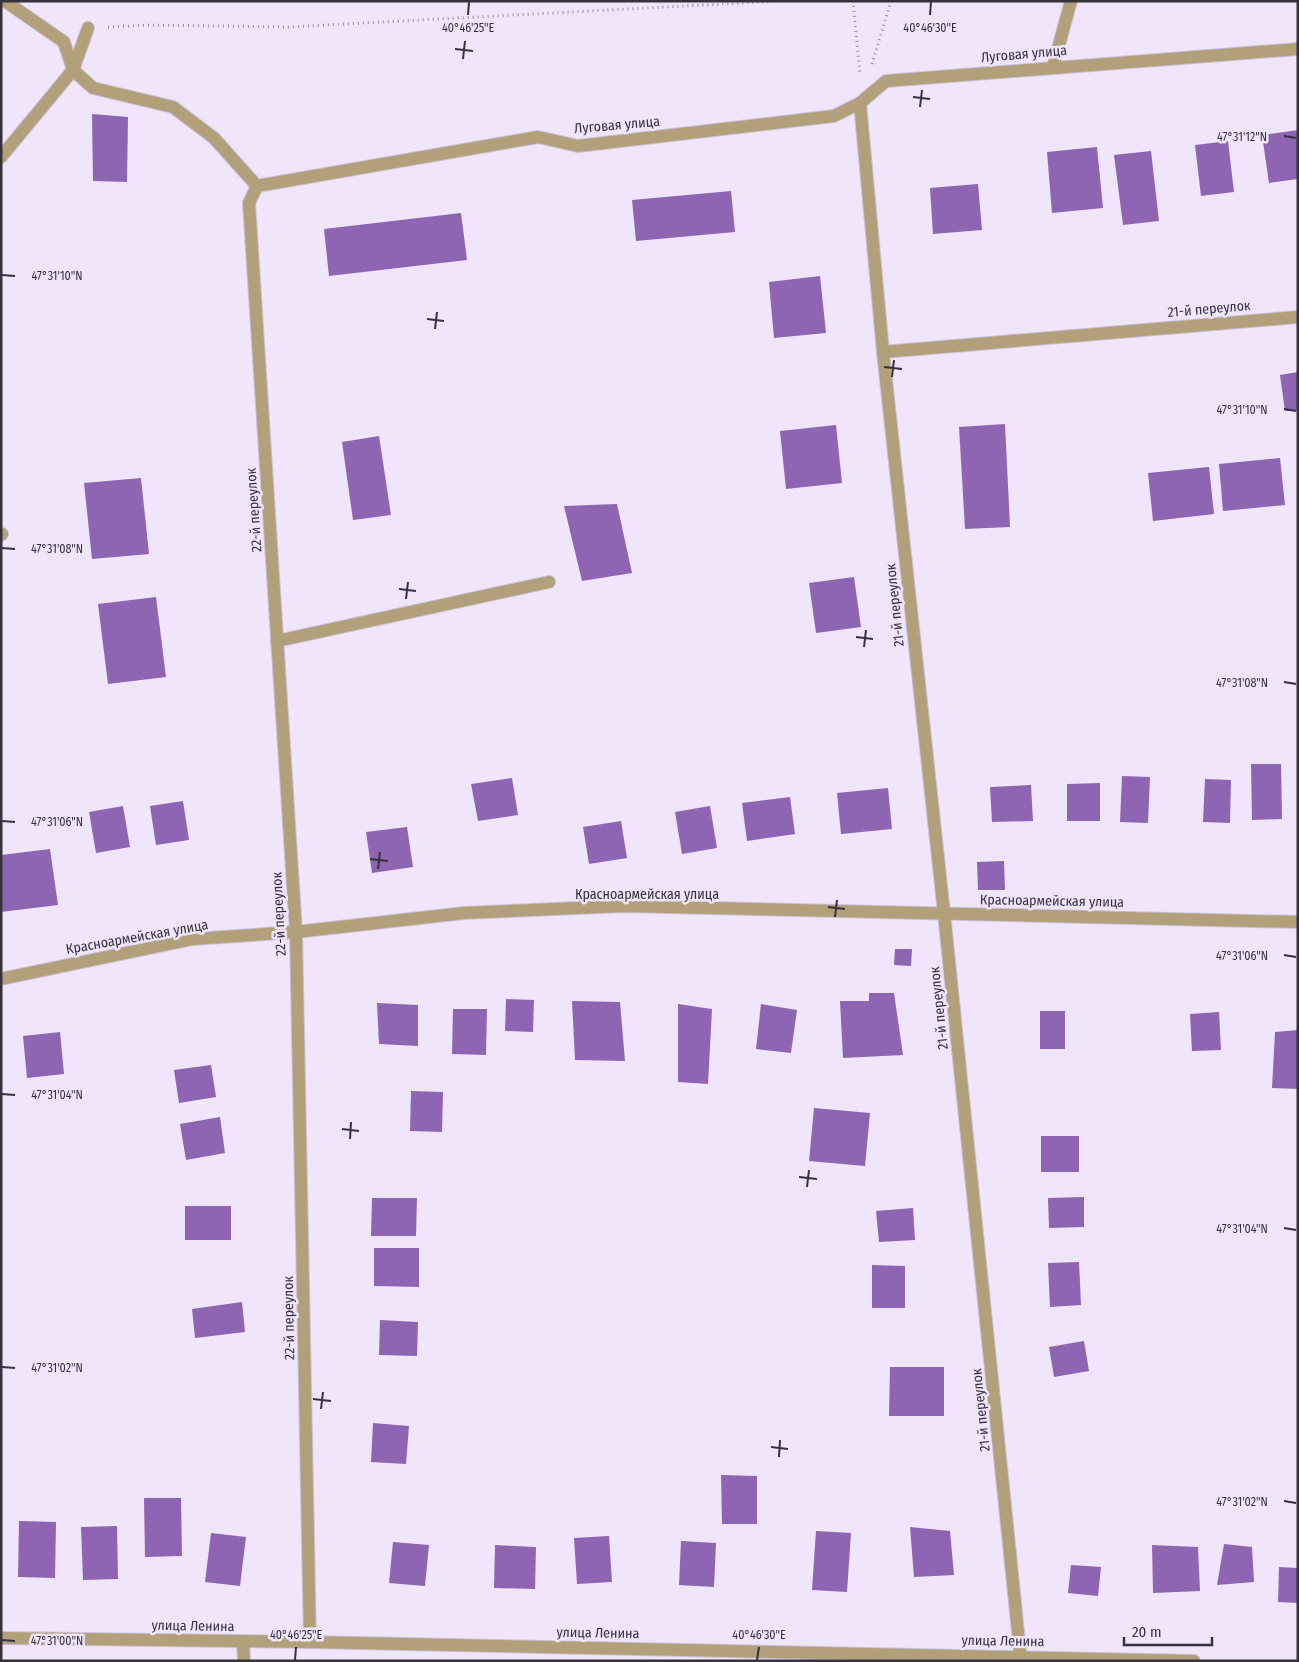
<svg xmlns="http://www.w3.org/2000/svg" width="1299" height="1662" font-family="'Fira Sans Condensed',sans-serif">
<rect width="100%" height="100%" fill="#f0e5fb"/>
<g fill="#8e65b3">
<polygon points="92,114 128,117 127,182 93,181"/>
<polygon points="1298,130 1298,179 1269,183 1262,135"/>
<polygon points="1228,141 1234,192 1201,196 1195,145"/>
<polygon points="1097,147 1103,208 1052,213 1047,152"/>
<polygon points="1151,151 1159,221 1123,225 1114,155"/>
<polygon points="978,184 982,230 933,234 930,188"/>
<polygon points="731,191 735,232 636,241 632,200"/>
<polygon points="461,213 467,260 329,276 324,229"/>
<polygon points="820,276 826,333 774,338 769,282"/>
<polygon points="1298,372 1298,411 1285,411 1280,375"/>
<polygon points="1005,424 1010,527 965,529 959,427"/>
<polygon points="836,425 842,483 786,489 780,431"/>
<polygon points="379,436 391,515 353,520 342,442"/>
<polygon points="1280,458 1285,505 1223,511 1219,464"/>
<polygon points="1209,467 1214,514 1153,521 1148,473"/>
<polygon points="141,478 149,554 92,559 84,483"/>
<polygon points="617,504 632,573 582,581 564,506"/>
<polygon points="854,577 861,627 816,633 809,583"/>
<polygon points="156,597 166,677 108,684 98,604"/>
<polygon points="1251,764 1281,764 1282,819 1252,820"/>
<polygon points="1122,776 1150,777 1148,823 1120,822"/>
<polygon points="512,778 518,815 478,821 471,784"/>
<polygon points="1205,779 1231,780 1230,823 1203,822"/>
<polygon points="1100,783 1100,821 1067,821 1067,784"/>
<polygon points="1031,785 1033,821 992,822 990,787"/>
<polygon points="888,788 892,829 841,834 837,793"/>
<polygon points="790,797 795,834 747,841 742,803"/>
<polygon points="183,801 189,840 156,845 150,806"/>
<polygon points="123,806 130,847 96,853 89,812"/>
<polygon points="710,806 717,848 682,854 675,812"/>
<polygon points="621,821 627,858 589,864 583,827"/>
<polygon points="407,827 413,867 372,873 366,832"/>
<polygon points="50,849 58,905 1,912 1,855"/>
<polygon points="1004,861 1005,890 978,890 977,862"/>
<polygon points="895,949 912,949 911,966 894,965"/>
<polygon points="869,993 894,993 903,1055 843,1058 840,1001 869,1001"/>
<polygon points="506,999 534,1000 533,1032 505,1031"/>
<polygon points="572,1001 620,1002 625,1061 575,1060"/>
<polygon points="377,1003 418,1005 418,1046 379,1044"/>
<polygon points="678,1004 712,1009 708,1084 678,1082"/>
<polygon points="761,1004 797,1010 791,1053 756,1049"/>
<polygon points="453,1009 487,1009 486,1055 452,1054"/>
<rect x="1040" y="1011" width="25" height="38"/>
<polygon points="1219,1012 1221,1050 1192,1051 1190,1014"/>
<polygon points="1298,1030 1298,1089 1272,1088 1275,1032"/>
<polygon points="60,1032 64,1074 27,1078 23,1036"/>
<polygon points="211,1065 216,1097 179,1103 174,1070"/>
<polygon points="411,1091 443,1092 442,1132 410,1131"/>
<polygon points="814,1108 870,1113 865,1166 809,1161"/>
<polygon points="220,1117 225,1153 186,1160 180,1124"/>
<rect x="1041" y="1136" width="38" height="36"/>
<polygon points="1084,1197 1084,1227 1049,1228 1048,1198"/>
<polygon points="372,1198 417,1198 416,1236 371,1236"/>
<rect x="185" y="1206" width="46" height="34"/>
<polygon points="913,1208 915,1240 879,1242 876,1211"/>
<polygon points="374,1248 419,1248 419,1287 374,1286"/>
<polygon points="1079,1262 1081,1305 1050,1307 1048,1263"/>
<polygon points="872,1265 905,1266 905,1308 872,1308"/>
<polygon points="242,1302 245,1332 195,1338 192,1309"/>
<polygon points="380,1320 418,1322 417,1356 379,1355"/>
<polygon points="1084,1341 1089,1371 1054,1377 1049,1347"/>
<polygon points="890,1367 944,1367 944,1416 889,1416"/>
<polygon points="373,1423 409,1426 406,1464 371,1462"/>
<polygon points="721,1475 757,1476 757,1524 722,1524"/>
<polygon points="144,1498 181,1498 182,1556 145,1557"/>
<polygon points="19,1521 56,1522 55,1578 18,1577"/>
<polygon points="117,1526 118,1579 83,1580 81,1527"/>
<polygon points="910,1527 950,1531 954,1575 914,1577"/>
<polygon points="816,1531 851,1533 847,1592 812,1590"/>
<polygon points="211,1533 246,1537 240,1586 205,1582"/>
<polygon points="609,1536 612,1582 577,1584 574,1538"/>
<polygon points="681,1541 716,1543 714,1587 679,1585"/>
<polygon points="393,1542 429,1545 425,1586 389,1583"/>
<polygon points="1224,1544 1252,1547 1254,1582 1217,1585"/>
<polygon points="495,1545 536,1547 535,1589 494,1588"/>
<polygon points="1152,1545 1198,1547 1200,1591 1153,1593"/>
<polygon points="1071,1565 1101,1567 1098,1596 1068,1593"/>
<polygon points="1279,1567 1298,1568 1298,1603 1278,1602"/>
</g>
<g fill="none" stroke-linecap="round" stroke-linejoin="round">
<g stroke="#cbc1d5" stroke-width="14">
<g id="lane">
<polyline points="1,157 73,70 88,28"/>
<polyline points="1,535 2,534"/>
<polyline points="277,641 549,582"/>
</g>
</g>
<g stroke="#cbc1d5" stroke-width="14">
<g id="street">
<polyline points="5,1 64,42 73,70 93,88 173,107 214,138 257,186 538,137 578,146 834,116 860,103 886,81 1298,49"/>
<polyline points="1053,67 1071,1"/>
<polyline points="860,103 883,352 944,913 1021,1661"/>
<polyline points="257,186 249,203 296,932 310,1642"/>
<polyline points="883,352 1298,317"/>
<polyline points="1,979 193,939 296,932 464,913 624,906 1298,922"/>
<polyline points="1,1638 310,1642 1194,1661"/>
<polyline points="243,1642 244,1661"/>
</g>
</g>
<g stroke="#968e9e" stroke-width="3" stroke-dasharray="1 4" stroke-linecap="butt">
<polyline points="853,1 860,74"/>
<polyline points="108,27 147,25 288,27 779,1"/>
<polyline points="872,64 891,1"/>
</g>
<use href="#lane" stroke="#b1a07a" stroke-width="12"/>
<use href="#street" stroke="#b1a07a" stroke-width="12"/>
</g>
<path fill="none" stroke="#36313b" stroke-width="2" d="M468,15L469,2M930,15L931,2M455,49L473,51M463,59L465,41M913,97L930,99M920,107L922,90M1284,136L1296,138M2,275L15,276M427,319L444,321M435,329L437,312M884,367L902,369M892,377L894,360M1284,409L1296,411M2,548L15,549M399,589L416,591M406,599L408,582M856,637L873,639M864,647L866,630M1284,682L1296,684M2,821L15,822M370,859L388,861M378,869L380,852M828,907L845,909M835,917L837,900M1284,955L1296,957M2,1094L15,1095M342,1129L359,1131M350,1139L351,1122M799,1177L817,1179M807,1187L809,1170M1284,1228L1296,1230M2,1367L15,1368M313,1399L331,1401M321,1409L323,1392M771,1447L788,1449M779,1457L780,1440M1284,1501L1296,1503M2,1640L15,1641M295,1660L296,1647M757,1660L759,1647"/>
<g text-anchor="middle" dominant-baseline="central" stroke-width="5" stroke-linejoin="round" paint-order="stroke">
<g font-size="14" fill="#36313b" stroke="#f0e5fb">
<text transform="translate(1024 54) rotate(-5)">Луговая улица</text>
<text transform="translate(617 125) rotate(-5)">Луговая улица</text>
<text transform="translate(1209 309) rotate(-5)">21-й переулок</text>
<text transform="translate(254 510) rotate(-94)">22-й переулок</text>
<text transform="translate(895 605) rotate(-96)">21-й переулок</text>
<text x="647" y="894">Красноармейская улица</text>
<text transform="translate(1052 901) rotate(1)">Красноармейская улица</text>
<text transform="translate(279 914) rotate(-93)">22-й переулок</text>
<text transform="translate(137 937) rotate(-10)">Красноармейская улица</text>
<text transform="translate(939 1008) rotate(-96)">21-й переулок</text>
<text transform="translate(289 1318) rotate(-91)">22-й переулок</text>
<text transform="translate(981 1410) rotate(-96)">21-й переулок</text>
<text transform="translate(193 1626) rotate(1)">улица Ленина</text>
<text transform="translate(598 1633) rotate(1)">улица Ленина</text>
<text transform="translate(1003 1641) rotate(1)">улица Ленина</text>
</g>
</g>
<g font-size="12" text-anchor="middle" fill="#36313b" stroke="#f0e5fb" stroke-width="5" stroke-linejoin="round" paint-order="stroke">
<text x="468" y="32">40°46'25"E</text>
<text x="930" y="32">40°46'30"E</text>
<text x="1242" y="141">47°31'12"N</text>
<text x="57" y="280">47°31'10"N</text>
<text x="1242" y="414">47°31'10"N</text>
<text x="57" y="553">47°31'08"N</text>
<text x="1242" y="687">47°31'08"N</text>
<text x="57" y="826">47°31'06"N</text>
<text x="1242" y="960">47°31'06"N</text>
<text x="57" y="1099">47°31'04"N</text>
<text x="1242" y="1233">47°31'04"N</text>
<text x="57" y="1372">47°31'02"N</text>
<text x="1242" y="1506">47°31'02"N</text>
<text x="296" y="1639">40°46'25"E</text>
<text x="759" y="1639">40°46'30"E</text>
<text x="57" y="1645">47°31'00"N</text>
</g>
<rect width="1299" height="1662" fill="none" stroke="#36313b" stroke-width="5"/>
<path d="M1124 1637v8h88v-8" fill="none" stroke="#36313b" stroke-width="2.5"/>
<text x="1132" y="1637" font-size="15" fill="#36313b" stroke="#f0e5fb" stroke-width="4" paint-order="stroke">20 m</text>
</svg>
